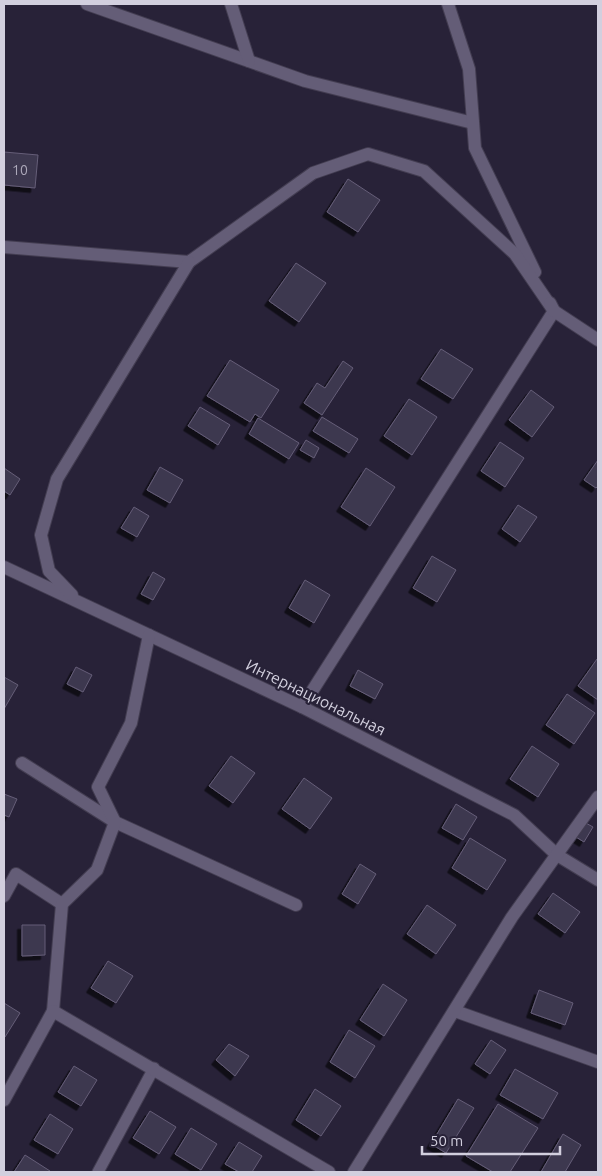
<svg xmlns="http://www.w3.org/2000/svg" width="602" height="1176" font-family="Ubuntu,sans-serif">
<defs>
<filter id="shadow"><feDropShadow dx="-4.5" dy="4.5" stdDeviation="0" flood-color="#0009"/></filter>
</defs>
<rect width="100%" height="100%" fill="#282238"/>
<g fill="#3e374f" stroke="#655e78" filter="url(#shadow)">
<polygon points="4,152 38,155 35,188 4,185"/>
<polygon points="348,179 380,200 358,232 327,212"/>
<polygon points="296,263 326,283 299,322 269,301"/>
<polygon points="441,349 473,369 453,399 421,379"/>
<polygon points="230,360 279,390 261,418 255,414 250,422 207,396"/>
<polygon points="343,361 353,368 322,415 304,403 317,383 325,388"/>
<polygon points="531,390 554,407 532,437 509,420"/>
<polygon points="409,399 437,417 412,455 384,436"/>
<polygon points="200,407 230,425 218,445 188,426"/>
<polygon points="322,417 358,439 349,453 313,431"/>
<polygon points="258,418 299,443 289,459 249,434"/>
<polygon points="306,440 319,448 314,458 300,450"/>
<polygon points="500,442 524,458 505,487 481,471"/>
<polygon points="598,460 598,486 596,488 584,480"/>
<polygon points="160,467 183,480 170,503 147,490"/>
<polygon points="4,468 20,479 10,495 4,491"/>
<polygon points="366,468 395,487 370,526 341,507"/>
<polygon points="518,505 537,517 520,542 502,529"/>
<polygon points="134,507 149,516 137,537 121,528"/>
<polygon points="432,556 456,570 437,602 413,588"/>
<polygon points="153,572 165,579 153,600 141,594"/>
<polygon points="305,580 330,595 314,623 289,608"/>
<polygon points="597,659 598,660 598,700 578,686"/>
<polygon points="76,667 92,675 83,692 67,684"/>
<polygon points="358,670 383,684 375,699 350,686"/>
<polygon points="4,677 18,685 4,709"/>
<polygon points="567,694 595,713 574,744 546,725"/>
<polygon points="532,746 559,764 538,797 510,779"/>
<polygon points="231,756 255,773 233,803 209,786"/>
<polygon points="304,778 332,798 310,829 282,809"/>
<polygon points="4,794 17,799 9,817 4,815"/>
<polygon points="456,804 477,817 463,840 442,828"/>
<polygon points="584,822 593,827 584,842 576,837"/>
<polygon points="470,838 506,860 487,890 452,868"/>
<polygon points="360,864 376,874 358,904 342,894"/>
<polygon points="553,893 580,912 565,933 538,914"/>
<polygon points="427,905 456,925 436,954 407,934"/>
<polygon points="22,925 45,925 45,955 22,956"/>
<polygon points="108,961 133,976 116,1003 91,988"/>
<polygon points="383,984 407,1000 384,1036 360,1020"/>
<polygon points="539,990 573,1003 565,1025 531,1013"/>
<polygon points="4,1003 20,1013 5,1037 4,1037"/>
<polygon points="349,1030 375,1046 355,1078 330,1062"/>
<polygon points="491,1040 506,1050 490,1074 475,1064"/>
<polygon points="229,1044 249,1056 235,1076 216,1060"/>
<polygon points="74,1066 97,1080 81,1106 58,1092"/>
<polygon points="515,1069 558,1093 543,1119 500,1095"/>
<polygon points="315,1089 341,1106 321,1136 296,1120"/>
<polygon points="458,1099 474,1108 446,1153 431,1144"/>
<polygon points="498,1104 538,1128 510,1172 493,1172 466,1156"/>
<polygon points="150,1111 176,1127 159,1154 133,1138"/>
<polygon points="50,1114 73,1129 58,1154 34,1140"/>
<polygon points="191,1128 217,1144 201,1170 175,1154"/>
<polygon points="563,1134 581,1145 565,1172 541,1172"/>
<polygon points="239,1142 262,1156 252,1172 239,1172 225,1164"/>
<polygon points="25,1155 50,1171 49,1172 14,1172"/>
</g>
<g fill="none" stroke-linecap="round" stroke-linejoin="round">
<g stroke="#433d51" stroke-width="13">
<polyline id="lane" points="98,1172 154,1068"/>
</g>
<g stroke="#433d51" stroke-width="14">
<g id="street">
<polyline points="87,4 305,81 473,123"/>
<polyline points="231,4 249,61"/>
<polyline points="448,4 469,69 475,148 535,272"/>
<polyline points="4,247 189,262 313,173 368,154 424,171 515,254 554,311 302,707"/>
<polyline points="550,303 554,311 598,340"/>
<polyline points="4,567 302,707 514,815 557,855 598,880"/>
<polyline points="72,595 49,571 41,535 57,479 189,262"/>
<polyline points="22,763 115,822 296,905"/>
<polyline points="4,896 16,874 62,904"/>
<polyline points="53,1011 62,904 97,870 115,822 98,787 131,723 149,635"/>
<polyline points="455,1011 598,1062"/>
<polyline points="4,1100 53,1011 329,1172"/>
<polyline points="354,1172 512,917 598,797"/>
</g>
</g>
<use href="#lane" stroke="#645d77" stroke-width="11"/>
<use href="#street" stroke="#645d77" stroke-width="12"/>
</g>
<g text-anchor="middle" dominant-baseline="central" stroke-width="4.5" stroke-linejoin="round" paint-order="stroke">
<g font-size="14" fill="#ada9ba">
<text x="20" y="170">10</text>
</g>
<g font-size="16" fill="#d2cfde" stroke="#282238">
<text transform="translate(316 697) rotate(26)">Интернациональная</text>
</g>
</g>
<rect width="602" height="1176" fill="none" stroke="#d2cfde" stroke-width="10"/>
<path d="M422 1146v8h138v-8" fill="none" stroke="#d2cfde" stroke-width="2.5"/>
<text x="430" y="1146" font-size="15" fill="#d2cfde" stroke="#282238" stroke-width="4" paint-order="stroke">50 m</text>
</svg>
